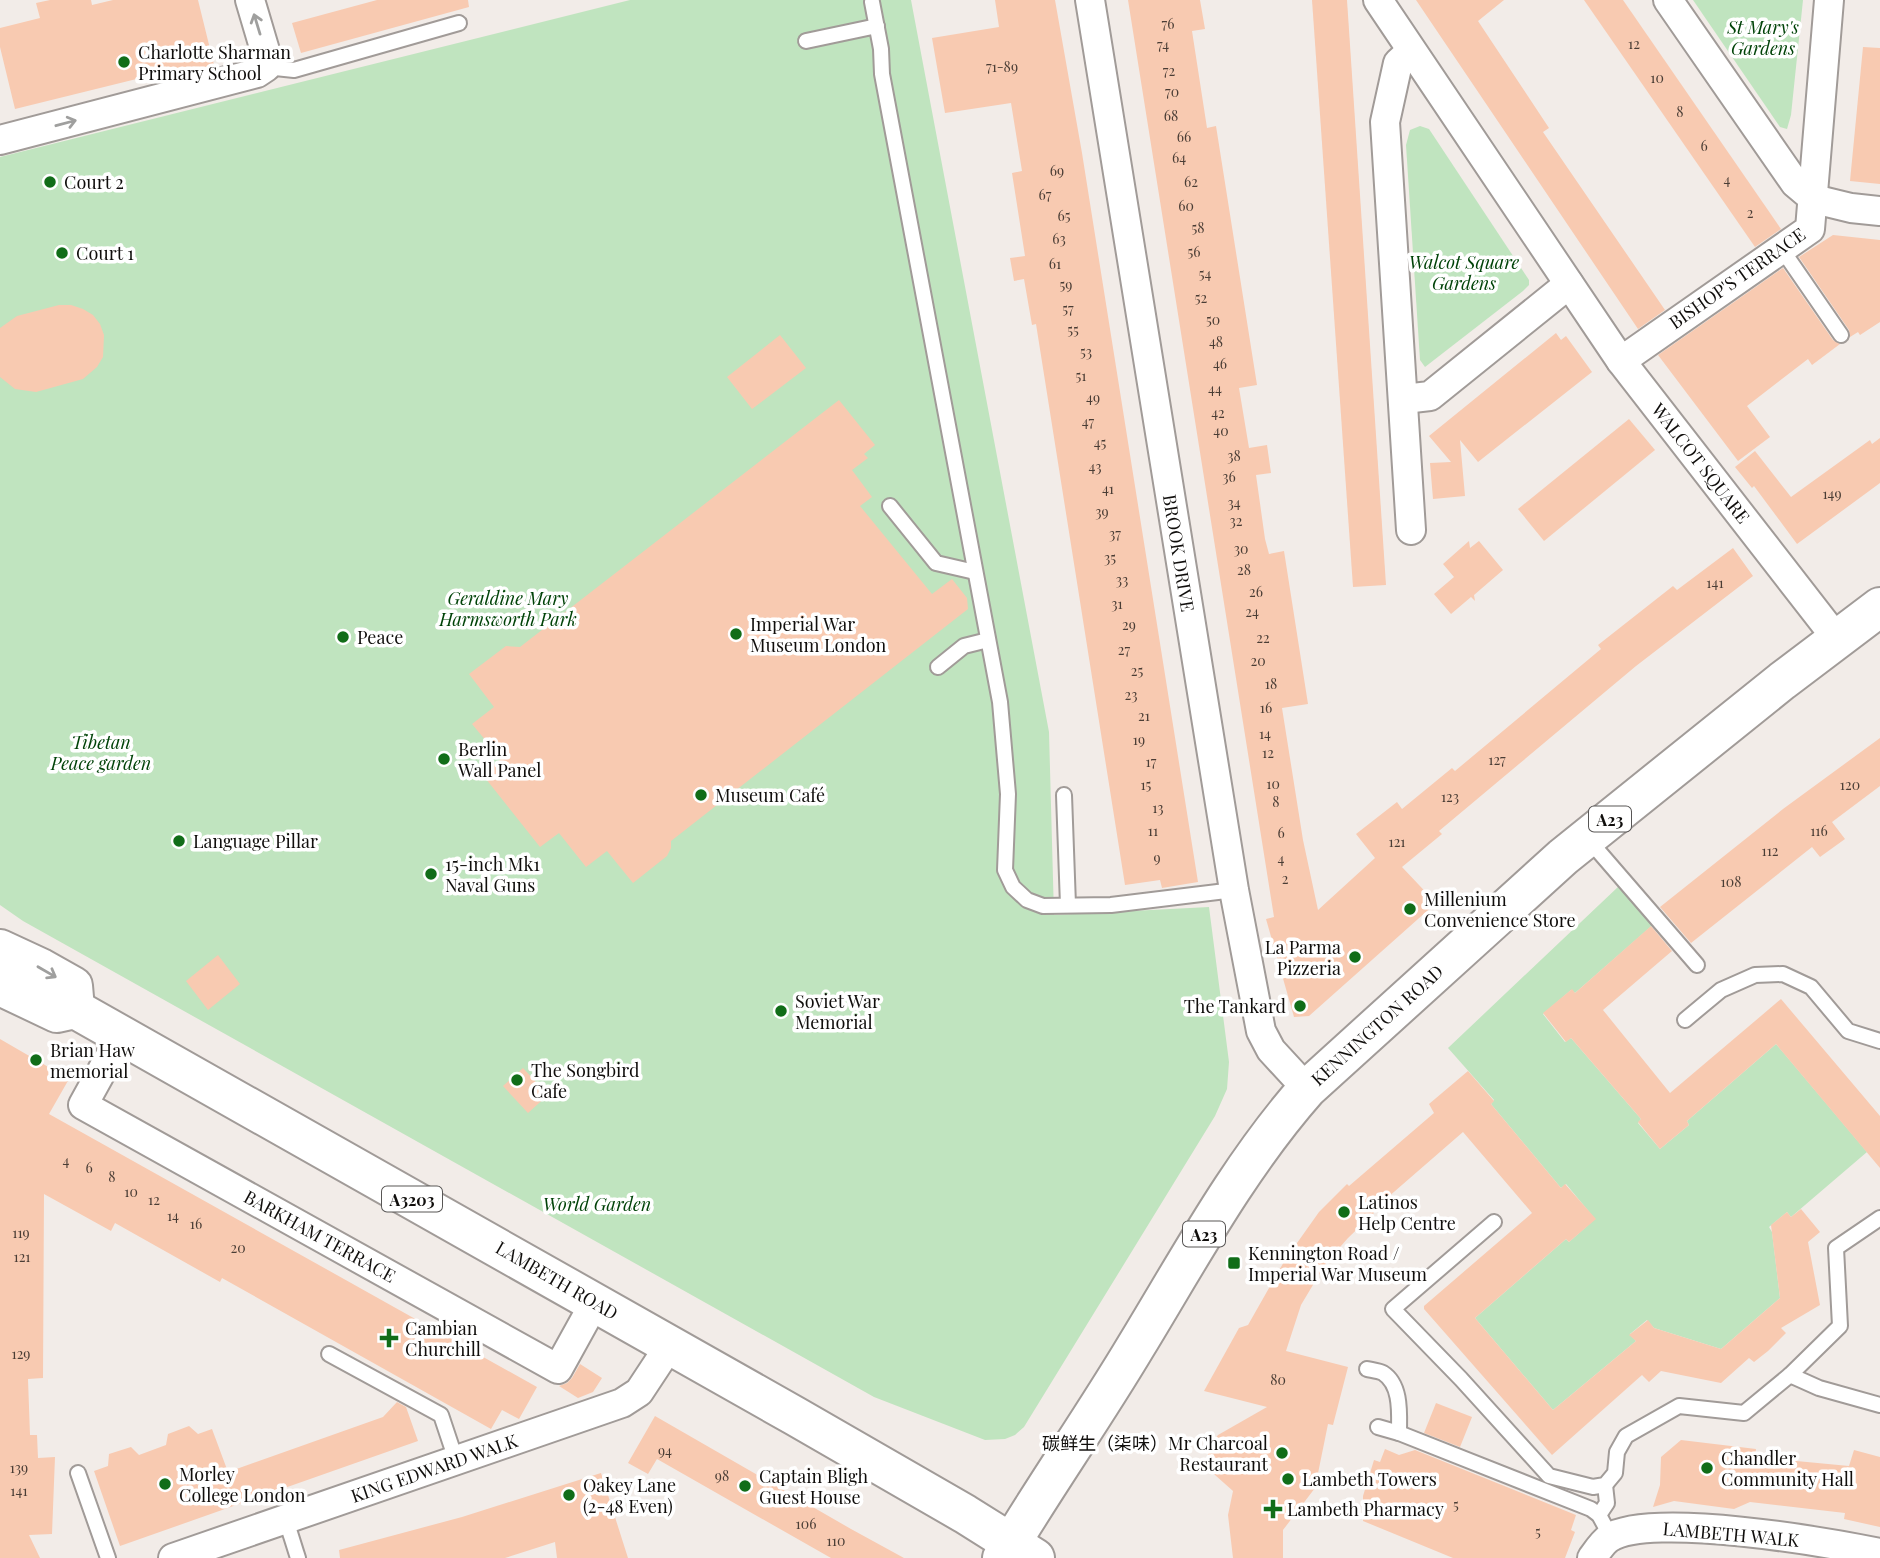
<svg xmlns="http://www.w3.org/2000/svg" width="1880" height="1558" font-family="'Playfair Display','Noto Sans SC',serif">
<rect width="100%" height="100%" fill="#f2ece8"/>
<g fill="#c0e4bf">
<polygon points="630,0 911,0 1049,732 1054,915 1209,907 1229,1062 1227,1089 1215,1116 1024,1427 1015,1435 1005,1439 985,1440 874,1397 23,921 0,905 0,157"/>
<polygon points="1693,0 1803,0 1791,115 1787,129 1780,127"/>
<polygon points="1420,126 1429,129 1433,135 1529,280 1529,285 1523,291 1425,367 1420,360 1406,145 1410,130"/>
<polygon points="1619,886 1655,923 1575,993 1571,990 1543,1014 1565,1042 1571,1038 1641,1119 1638,1123 1660,1149 1689,1125 1687,1121 1776,1044 1867,1152 1791,1217 1787,1212 1769,1227 1772,1232 1780,1298 1721,1349 1654,1328 1647,1320 1630,1334 1636,1341 1553,1410 1475,1318 1566,1239 1569,1242 1595,1219 1566,1184 1561,1188 1491,1104 1494,1100 1448,1048"/>
</g>
<g fill="#f8cab1">
<polygon points="50,0 91,0 92,5 113,0 198,0 214,65 182,73 181,68 15,109 0,47 0,28 40,18 36,3"/>
<polygon points="377,0 468,0 469,7 301,53 292,23"/>
<polygon points="995,0 1055,0 1082,153 1198,882 1162,888 1160,880 1125,885 1036,324 1032,325 1024,279 1014,281 1010,258 1025,256 1012,173 1022,171 1011,103 945,113 932,38 999,27"/>
<polygon points="1128,0 1200,0 1205,29 1192,31 1207,128 1216,126 1257,385 1239,388 1249,448 1267,445 1271,473 1256,475 1265,539 1269,554 1284,551 1308,704 1282,708 1303,840 1318,910 1375,858 1356,834 1397,802 1402,809 1452,768 1455,771 1601,649 1598,645 1673,586 1677,590 1733,548 1753,576 1636,666 1439,831 1442,834 1402,867 1436,903 1309,1016 1294,1017 1266,919 1274,917"/>
<polygon points="1312,0 1347,0 1386,585 1353,587"/>
<polygon points="1416,0 1504,0 1478,21 1549,128 1543,132 1665,310 1638,329"/>
<polygon points="1584,0 1623,0 1781,229 1755,247"/>
<polygon points="1863,47 1880,48 1880,184 1850,181"/>
<polygon points="1833,235 1880,240 1880,322 1860,335 1858,332 1850,337 1849,330 1799,257"/>
<polygon points="1783,268 1833,340 1840,344 1812,365 1808,359 1747,406 1770,437 1738,461 1658,355"/>
<polygon points="59,305 71,305 83,309 93,315 100,324 104,335 103,357 97,367 83,379 36,392 15,389 0,377 0,328 17,316"/>
<polygon points="1556,333 1561,340 1566,336 1592,372 1478,462 1460,440 1465,496 1433,499 1430,463 1451,462 1429,436"/>
<polygon points="780,335 806,368 752,409 727,377"/>
<polygon points="839,400 875,445 864,454 868,458 852,470 872,497 860,506 932,594 952,579 967,598 968,609 671,841 671,848 667,856 633,883 607,851 586,867 559,833 540,847 482,774 501,759 472,724 494,707 469,674 506,646 520,647"/>
<polygon points="1629,419 1655,450 1544,541 1518,509"/>
<polygon points="1880,438 1880,483 1797,544 1754,486 1752,488 1735,467 1755,451 1791,497 1870,440 1872,444"/>
<polygon points="1469,541 1470,548 1479,541 1503,570 1474,595 1475,601 1471,597 1451,614 1434,594 1454,577 1443,564"/>
<polygon points="1880,738 1880,786 1832,822 1845,839 1820,857 1812,847 1691,943 1660,907 1783,809"/>
<polygon points="1651,926 1672,951 1603,1010 1670,1093 1781,999 1880,1116 1880,1168 1776,1044 1687,1121 1689,1125 1660,1149 1638,1122 1641,1119 1571,1038 1566,1042 1543,1013 1572,989 1575,993"/>
<polygon points="218,955 240,984 208,1010 186,981"/>
<polygon points="0,1039 69,1079 49,1114 537,1387 519,1419 502,1410 491,1429 222,1278 220,1282 115,1223 111,1231 44,1194 43,1378 28,1379 30,1435 37,1435 38,1458 55,1457 52,1534 29,1535 40,1558 0,1558"/>
<polygon points="523,1068 548,1095 528,1113 503,1086"/>
<polygon points="1468,1071 1494,1101 1491,1104 1561,1188 1565,1184 1596,1219 1569,1242 1566,1239 1475,1318 1553,1410 1636,1341 1629,1335 1648,1320 1654,1328 1721,1349 1780,1298 1771,1225 1787,1212 1791,1217 1801,1209 1820,1232 1808,1242 1820,1305 1781,1328 1786,1333 1768,1351 1754,1362 1749,1358 1721,1383 1661,1371 1649,1382 1642,1375 1552,1455 1424,1309 1424,1306 1532,1213 1463,1132 1372,1211 1374,1213 1348,1238 1326,1263 1301,1305 1286,1351 1348,1367 1333,1425 1328,1424 1315,1488 1283,1530 1283,1558 1233,1558 1228,1515 1233,1491 1215,1475 1209,1465 1208,1454 1211,1444 1218,1435 1267,1407 1204,1391 1239,1328 1248,1325 1285,1260 1319,1212 1347,1184 1349,1186 1434,1113 1429,1104"/>
<polygon points="580,1364 602,1378 593,1392 578,1398 559,1386 567,1383 572,1378"/>
<polygon points="397,1402 406,1407 418,1441 120,1546 94,1471 108,1466 109,1454 131,1447 139,1455 166,1445 168,1434 189,1426 198,1434 212,1429 228,1472 383,1417"/>
<polygon points="1436,1403 1472,1417 1460,1447 1424,1433"/>
<polygon points="655,1416 851,1529 904,1558 831,1558 657,1459 648,1474 628,1463"/>
<polygon points="1681,1440 1756,1449 1755,1457 1849,1466 1854,1450 1880,1457 1880,1527 1844,1519 1845,1513 1750,1502 1734,1509 1674,1501 1653,1507 1660,1485 1661,1457"/>
<polygon points="1385,1449 1399,1455 1415,1450 1576,1515 1571,1530 1575,1532 1565,1558 1453,1558 1363,1521 1363,1496 1374,1460 1380,1462"/>
<polygon points="601,1473 628,1558 557,1558 555,1542 505,1558 340,1558 339,1550 462,1517"/>
</g>
<g fill="none" stroke-linecap="round" stroke-linejoin="round">
<g stroke="#a19b98" stroke-width="18">
<g id="service">
<polyline points="872,2 881,49 882,74 1000,702 1008,794 1005,870 1013,887 1027,900 1043,906 1111,905 1234,890"/>
<polyline points="806,41 877,26"/>
<polyline points="266,67 294,70 459,23"/>
<polyline points="1781,248 1841,335"/>
<polyline points="890,506 936,563 975,572"/>
<polyline points="938,667 964,646 988,640"/>
<polyline points="1064,795 1068,905"/>
<polyline points="1588,839 1697,965"/>
<polyline points="1685,1020 1721,990 1755,975 1783,974 1811,987 1848,1031 1880,1041"/>
<polyline points="1494,1222 1393,1309 1461,1379 1549,1476 1593,1487 1605,1485 1615,1473 1617,1452 1626,1436 1679,1406 1744,1413 1790,1375 1819,1388 1880,1405"/>
<polyline points="329,1354 441,1415 456,1460"/>
<path d="M1367,1369C1371,1370 1379,1371 1383,1373C1402,1385 1399,1415 1399,1433"/>
<polyline points="1790,1375 1840,1326 1836,1248 1880,1218"/>
<polyline points="1378,1427 1399,1433 1591,1509 1599,1515 1611,1537"/>
<polyline points="78,1473 108,1558"/>
<polyline points="1599,1515 1607,1503 1605,1485"/>
<polyline points="286,1520 298,1558"/>
</g>
</g>
<g stroke="#a19b98" stroke-width="32">
<g id="minor">
<polyline points="1090,0 1234,890 1261,1031 1271,1050 1307,1089"/>
<polyline points="1378,0 1621,361 1837,639"/>
<polyline points="1668,0 1795,183 1814,199 1851,208 1880,211"/>
<polyline points="0,140 257,73 266,67 266,54 250,0"/>
<polyline points="1621,361 1810,229 1829,0"/>
<polyline points="1404,399 1430,396 1569,284"/>
<polyline points="1411,530 1385,122 1398,63 1411,51"/>
<polyline points="121,1036 83,1105 558,1369 595,1302"/>
<polyline points="173,1558 622,1403 639,1392 670,1345"/>
<path d="M1592,1558C1597,1551 1603,1542 1609,1538C1650,1511 1830,1543 1880,1553"/>
</g>
</g>
<g stroke="#a19b98" stroke-width="42">
<g id="primary">
<polyline points="0,949 41,968 73,986 75,1009"/>
<polyline points="0,986 57,1013 75,1009 795,1416 965,1514 1035,1558"/>
<path d="M1002,1558C1045,1486 1093,1418 1136,1346C1189,1259 1239,1166 1307,1089L1563,857L1782,681L1880,607"/>
</g>
</g>
<use href="#service" stroke="#fff" stroke-width="14"/>
<use href="#minor" stroke="#fff" stroke-width="28"/>
<use href="#primary" stroke="#fff" stroke-width="38"/>
</g>
<defs><path id="oneway-shaft" d="M-6 0H5M1.5-3L5.5 0L1.5 3" fill="none" stroke-width="1.6" stroke-linecap="round" stroke-linejoin="round" transform="scale(1.75)"/></defs>
<g stroke="#9f9f9e">
<use href="#oneway-shaft" transform="translate(257 24) rotate(-107)"/>
<use href="#oneway-shaft" transform="translate(66 123) rotate(-15)"/>
<use href="#oneway-shaft" transform="translate(47 972) rotate(30)"/>
</g>
<g fill="#116d18" stroke="#fff" stroke-width="2.5">
<circle cx="124" cy="62" r="7"/>
<circle cx="50" cy="182" r="7"/>
<circle cx="62" cy="253" r="7"/>
<circle cx="736" cy="634" r="7"/>
<circle cx="343" cy="637" r="7"/>
<circle cx="444" cy="759" r="7"/>
<circle cx="701" cy="795" r="7"/>
<circle cx="179" cy="841" r="7"/>
<circle cx="431" cy="874" r="7"/>
<circle cx="1410" cy="909" r="7"/>
<circle cx="1355" cy="957" r="7"/>
<circle cx="1300" cy="1006" r="7"/>
<circle cx="781" cy="1011" r="7"/>
<circle cx="36" cy="1060" r="7"/>
<circle cx="517" cy="1080" r="7"/>
<circle cx="1344" cy="1212" r="7"/>
<rect x="1227" y="1256" width="14" height="14" rx="3.5"/>
<path d="M385.5 1327.5h7v7h7v7h-7v7h-7v-7h-7v-7h7z"/>
<circle cx="1282" cy="1453" r="7"/>
<circle cx="1707" cy="1468" r="7"/>
<circle cx="1288" cy="1479" r="7"/>
<circle cx="165" cy="1484" r="7"/>
<circle cx="745" cy="1486" r="7"/>
<circle cx="569" cy="1495" r="7"/>
<path d="M1269.5 1498.5h7v7h7v7h-7v7h-7v-7h-7v-7h7z"/>
</g>
<g text-anchor="middle" dominant-baseline="central" stroke-width="7" stroke-linejoin="round" paint-order="stroke">
<g font-size="14" fill="#4a3d35">
<text x="1168" y="23">76</text>
<text x="1634" y="43">12</text>
<text x="1163" y="44">74</text>
<text x="1002" y="66">71-89</text>
<text x="1169" y="70">72</text>
<text x="1657" y="77">10</text>
<text x="1172" y="91">70</text>
<text x="1680" y="111">8</text>
<text x="1171" y="115">68</text>
<text x="1184" y="136">66</text>
<text x="1704" y="145">6</text>
<text x="1179" y="157">64</text>
<text x="1057" y="170">69</text>
<text x="1727" y="179">4</text>
<text x="1191" y="181">62</text>
<text x="1045" y="194">67</text>
<text x="1186" y="205">60</text>
<text x="1750" y="212">2</text>
<text x="1064" y="215">65</text>
<text x="1198" y="227">58</text>
<text x="1059" y="238">63</text>
<text x="1194" y="251">56</text>
<text x="1055" y="263">61</text>
<text x="1205" y="273">54</text>
<text x="1066" y="284">59</text>
<text x="1201" y="297">52</text>
<text x="1068" y="308">57</text>
<text x="1213" y="319">50</text>
<text x="1073" y="329">55</text>
<text x="1216" y="341">48</text>
<text x="1086" y="351">53</text>
<text x="1220" y="363">46</text>
<text x="1081" y="375">51</text>
<text x="1215" y="388">44</text>
<text x="1093" y="397">49</text>
<text x="1218" y="412">42</text>
<text x="1088" y="421">47</text>
<text x="1221" y="430">40</text>
<text x="1100" y="442">45</text>
<text x="1234" y="455">38</text>
<text x="1095" y="466">43</text>
<text x="1229" y="476">36</text>
<text x="1108" y="488">41</text>
<text x="1832" y="493">149</text>
<text x="1234" y="502">34</text>
<text x="1102" y="511">39</text>
<text x="1236" y="520">32</text>
<text x="1115" y="533">37</text>
<text x="1241" y="548">30</text>
<text x="1110" y="557">35</text>
<text x="1244" y="569">28</text>
<text x="1122" y="579">33</text>
<text x="1715" y="582">141</text>
<text x="1256" y="591">26</text>
<text x="1117" y="603">31</text>
<text x="1252" y="611">24</text>
<text x="1129" y="624">29</text>
<text x="1263" y="637">22</text>
<text x="1124" y="649">27</text>
<text x="1258" y="660">20</text>
<text x="1137" y="670">25</text>
<text x="1271" y="683">18</text>
<text x="1131" y="694">23</text>
<text x="1266" y="707">16</text>
<text x="1144" y="715">21</text>
<text x="1265" y="733">14</text>
<text x="1139" y="739">19</text>
<text x="1268" y="752">12</text>
<text x="1497" y="759">127</text>
<text x="1151" y="761">17</text>
<text x="1273" y="783">10</text>
<text x="1146" y="784">15</text>
<text x="1850" y="784">120</text>
<text x="1450" y="796">123</text>
<text x="1276" y="801">8</text>
<text x="1158" y="807">13</text>
<text x="1153" y="830">11</text>
<text x="1819" y="830">116</text>
<text x="1281" y="832">6</text>
<text x="1397" y="841">121</text>
<text x="1770" y="850">112</text>
<text x="1157" y="857">9</text>
<text x="1281" y="858">4</text>
<text x="1285" y="878">2</text>
<text x="1731" y="881">108</text>
<text x="66" y="1160">4</text>
<text x="89" y="1167">6</text>
<text x="112" y="1176">8</text>
<text x="131" y="1191">10</text>
<text x="154" y="1199">12</text>
<text x="173" y="1215">14</text>
<text x="196" y="1223">16</text>
<text x="21" y="1232">119</text>
<text x="238" y="1247">20</text>
<text x="22" y="1256">121</text>
<text x="21" y="1353">129</text>
<text x="1278" y="1379">80</text>
<text x="665" y="1450">94</text>
<text x="19" y="1467">139</text>
<text x="722" y="1475">98</text>
<text x="19" y="1490">141</text>
<text x="1456" y="1504">5</text>
<text x="806" y="1523">106</text>
<text x="1538" y="1531">5</text>
<text x="836" y="1540">110</text>
</g>
<g fill="#fff" stroke="#585655" stroke-width="2">
<rect x="1589" y="806.5" width="42" height="25" rx="5"/>
<rect x="382" y="1186.5" width="60" height="25" rx="5"/>
<rect x="1183" y="1221.5" width="42" height="25" rx="5"/>
</g>
<g font-size="16" font-weight="bold" fill="#100e0c">
<text x="1610" y="819">A23</text>
<text x="412" y="1199">A3203</text>
<text x="1204" y="1234">A23</text>
</g>
<g font-size="18" font-style="italic" fill="#004308" stroke="#fff">
<text x="1763" y="27">St Mary's<tspan x="1763" dy="21">Gardens</tspan></text>
<text x="1464" y="262">Walcot Square<tspan x="1464" dy="21">Gardens</tspan></text>
<text x="508" y="598">Geraldine Mary<tspan x="508" dy="21">Harmsworth Park</tspan></text>
<text x="101" y="742">Tibetan<tspan x="101" dy="21">Peace garden</tspan></text>
<text x="597" y="1204">World Garden</text>
</g>
<g font-size="18" fill="#100e0c" stroke="#fff" text-anchor="start">
<text x="138" y="52">Charlotte Sharman<tspan x="138" dy="21">Primary School</tspan></text>
<text x="64" y="182">Court 2</text>
<text x="76" y="253">Court 1</text>
<text x="750" y="624">Imperial War<tspan x="750" dy="21">Museum London</tspan></text>
<text x="357" y="637">Peace</text>
<text x="458" y="749">Berlin<tspan x="458" dy="21">Wall Panel</tspan></text>
<text x="715" y="795">Museum Café</text>
<text x="193" y="841">Language Pillar</text>
<text x="445" y="864">15-inch Mk1<tspan x="445" dy="21">Naval Guns</tspan></text>
<text x="1424" y="899">Millenium<tspan x="1424" dy="21">Convenience Store</tspan></text>
<text x="1341" y="947" text-anchor="end">La Parma<tspan x="1341" dy="21">Pizzeria</tspan></text>
<text x="795" y="1001">Soviet War<tspan x="795" dy="21">Memorial</tspan></text>
<text x="1286" y="1006" text-anchor="end">The Tankard</text>
<text x="50" y="1050">Brian Haw<tspan x="50" dy="21">memorial</tspan></text>
<text x="531" y="1070">The Songbird<tspan x="531" dy="21">Cafe</tspan></text>
<text x="1358" y="1202">Latinos<tspan x="1358" dy="21">Help Centre</tspan></text>
<text x="1248" y="1253">Kennington Road /<tspan x="1248" dy="21">Imperial War Museum</tspan></text>
<text x="405" y="1328">Cambian<tspan x="405" dy="21">Churchill</tspan></text>
<text x="1268" y="1443" text-anchor="end">碳鲜生（柒味）Mr Charcoal<tspan x="1268" dy="21">Restaurant</tspan></text>
<text x="1721" y="1458">Chandler<tspan x="1721" dy="21">Community Hall</tspan></text>
<text x="179" y="1474">Morley<tspan x="179" dy="21">College London</tspan></text>
<text x="759" y="1476">Captain Bligh<tspan x="759" dy="21">Guest House</tspan></text>
<text x="1302" y="1479">Lambeth Towers</text>
<text x="583" y="1485">Oakey Lane<tspan x="583" dy="21">(2-48 Even)</tspan></text>
<text x="1287" y="1509">Lambeth Pharmacy</text>
</g>
<g font-size="18" fill="#100e0c" stroke="#fff">
<text transform="translate(1737 278) rotate(-35)">BISHOP'S TERRACE</text>
<text transform="translate(1701 463) rotate(52)">WALCOT SQUARE</text>
<text transform="translate(1179 553) rotate(81)">BROOK DRIVE</text>
<text transform="translate(1377 1025) rotate(-42)">KENNINGTON ROAD</text>
<text transform="translate(320 1236) rotate(29)">BARKHAM TERRACE</text>
<text transform="translate(557 1280) rotate(30)">LAMBETH ROAD</text>
<text transform="translate(434 1468) rotate(-19)">KING EDWARD WALK</text>
<text transform="translate(1731 1534) rotate(5)">LAMBETH WALK</text>
</g>
</g>
</svg>
